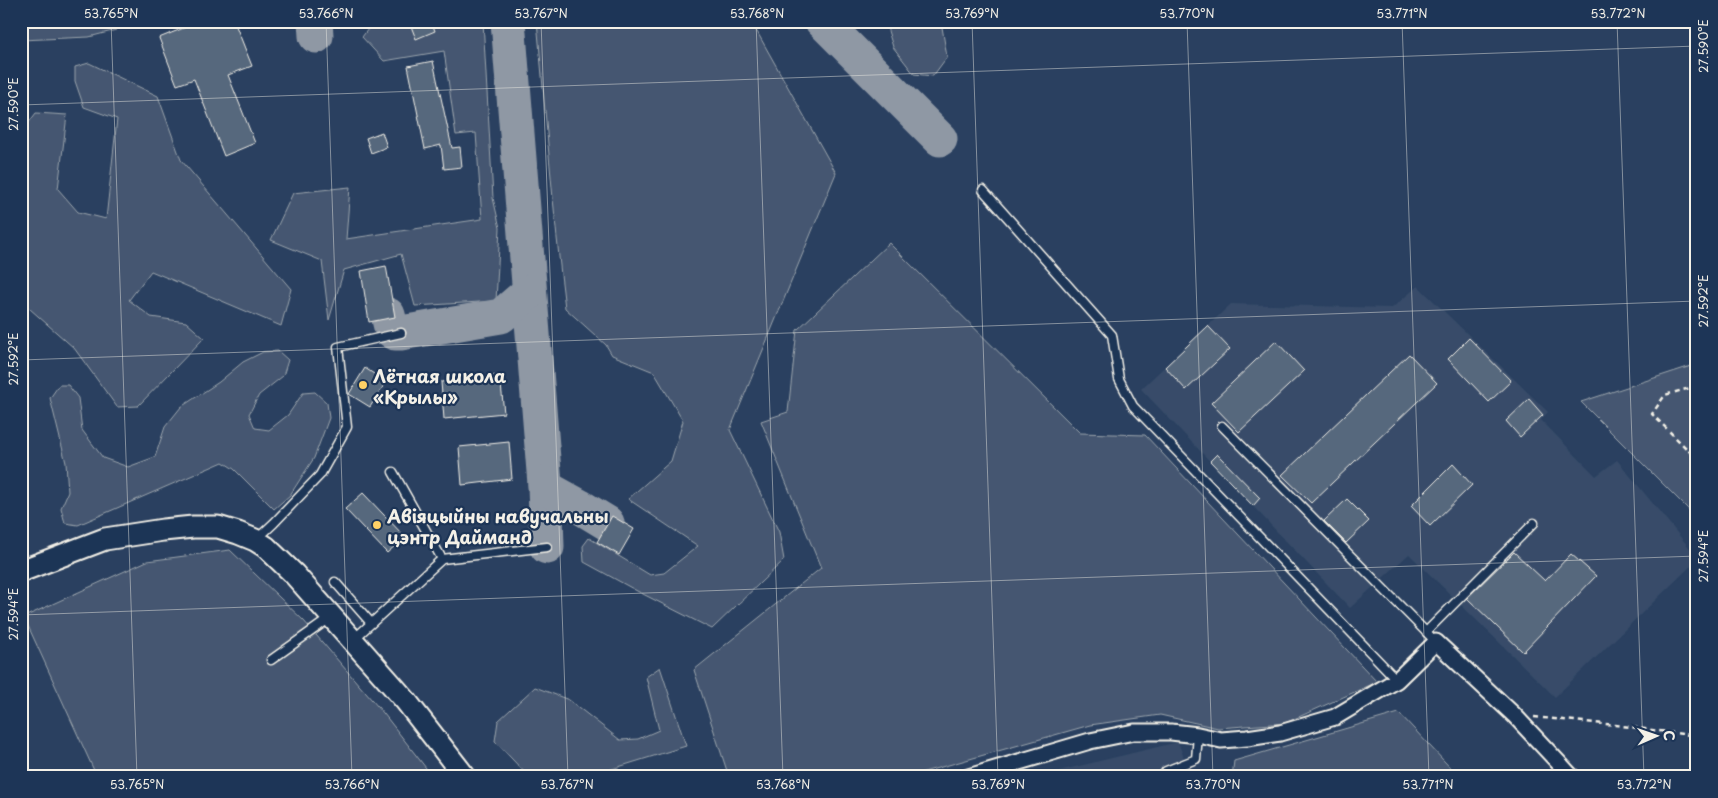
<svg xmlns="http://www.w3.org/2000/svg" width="1718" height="798" font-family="'Playpen Sans',sans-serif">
<rect width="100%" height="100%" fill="#2a4060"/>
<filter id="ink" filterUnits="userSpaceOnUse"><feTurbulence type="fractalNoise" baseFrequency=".02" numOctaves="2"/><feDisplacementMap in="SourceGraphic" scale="10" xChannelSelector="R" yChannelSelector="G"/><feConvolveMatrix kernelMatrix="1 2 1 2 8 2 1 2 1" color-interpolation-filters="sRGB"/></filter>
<g filter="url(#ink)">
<g fill="#374c69">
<polygon points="1418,286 1548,412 1541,420 1596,476 1617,460 1697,557 1697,560 1555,697 1409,554 1350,608 1141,389 1231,304 1392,308"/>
<polygon points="1178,742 1190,774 1194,773 1195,777 1034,777"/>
</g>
<g fill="#445771" stroke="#9ca4ac">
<polygon points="21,21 112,21 116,30 89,37 21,40"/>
<polygon points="374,21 483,21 493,198 500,228 496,301 415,306 401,254 344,270 329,320 322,261 271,240 293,193 350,187 346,239 482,219 476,133 456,135 444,51 384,61 362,37"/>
<path d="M537,21H751L836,173L730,430L779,532L784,560L712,629L637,591L584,562L583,546L589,538L650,575L664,573L698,546L628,499L671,461L683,421L654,372L612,355L606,345L565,308C553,213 546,117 537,21Z"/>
<polygon points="885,21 941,21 947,57 933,76 914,74 893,47"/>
<polygon points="89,63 158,96 181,160 291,289 281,326 151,271 129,300 151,317 186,322 204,338 138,406 117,407 74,348 21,301 21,133 36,113 67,115 58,189 78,212 106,219 117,119 84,107 75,81 75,67"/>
<polygon points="889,243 1080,433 1145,435 1377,682 1285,723 1218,728 1160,715 1090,725 906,777 729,777 694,670 821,568 761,421 788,412 797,330"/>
<polygon points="278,351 288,360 283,376 259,395 249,414 255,428 269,430 288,415 303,393 315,392 327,403 329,418 314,458 290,495 274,509 234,469 223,462 78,525 65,523 61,508 68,492 66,463 50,398 59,385 68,385 78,398 82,430 103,458 128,467 155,457 165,427 181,407 219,382 243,362 263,352"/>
<polygon points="1697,364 1697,518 1581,402"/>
<polygon points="230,550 304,621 384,714 433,777 97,777 24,617 147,561"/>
<polygon points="660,667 686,746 586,777 529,777 495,741 498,721 535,687 569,700 620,740 638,739 659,730 646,677"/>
<polygon points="1399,713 1459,777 1232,777 1234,761"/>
</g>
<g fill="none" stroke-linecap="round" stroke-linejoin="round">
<g stroke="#8f98a4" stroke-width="35">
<polyline points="315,21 316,36"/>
<polyline points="508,21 545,484 547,547"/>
<polyline points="822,21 940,139"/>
<polyline points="388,315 392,331 395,333 401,333 501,316 529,292"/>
<polyline points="545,484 550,490 579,506 607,523"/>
</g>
</g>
<g fill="#56677d" stroke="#f4f1e8">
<polygon points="201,21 234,21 252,66 228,75 255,143 224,156 194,79 177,85 159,38"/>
<polygon points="409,21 431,21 435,31 416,39"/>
<polygon points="433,61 452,148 460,147 462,167 444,169 441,145 425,149 408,66"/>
<polygon points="382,132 387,147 371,153 366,138"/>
<polygon points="386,266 395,317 369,322 361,271"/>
<polygon points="1208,326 1230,349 1186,390 1165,367"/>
<polygon points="1469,338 1511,381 1489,402 1448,359"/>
<polygon points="1276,341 1304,371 1239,432 1211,403"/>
<polygon points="1409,354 1437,383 1311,503 1282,475"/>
<polygon points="365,368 386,382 370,407 349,394"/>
<polygon points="500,375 504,413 444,419 441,382"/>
<polygon points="1529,399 1543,415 1520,437 1506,421"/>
<polygon points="509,442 512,479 462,485 459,447"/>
<polygon points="1217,454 1260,498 1253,506 1210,461"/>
<polygon points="1453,464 1472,485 1430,526 1411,506"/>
<polygon points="363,493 405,537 387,553 345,509"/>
<polygon points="1347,499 1369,521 1346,543 1324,521"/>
<polygon points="612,516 634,529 619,555 597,542"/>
<polygon points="1514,552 1545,581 1571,554 1596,576 1523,652 1467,598"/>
</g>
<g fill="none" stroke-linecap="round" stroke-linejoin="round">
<g stroke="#f4f1e8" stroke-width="11">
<g id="lane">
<polyline points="983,190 1112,335 1119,379 1133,406 1397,680"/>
<polyline points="1222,426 1436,642"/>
<polyline points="393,472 442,559"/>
<polyline points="257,539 274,523 320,475 347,427 338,347 401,333"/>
<polyline points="335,582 371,623"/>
<polyline points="1426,632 1534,523"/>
<polyline points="354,639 442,559 547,547"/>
<polyline points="271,660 330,618"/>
<polyline points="1162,777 1166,771 1196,759 1198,735"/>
</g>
</g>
<g stroke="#f4f1e8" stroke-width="19">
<polyline id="street" points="968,777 1090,741 1134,732 1171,732 1198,735 1221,740 1247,738 1280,733 1335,717 1397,680 1436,642 1514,715 1572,777"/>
</g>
<g stroke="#f4f1e8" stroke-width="25">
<polyline id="secondary" points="21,571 105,539 163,530 193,527 218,527 238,533 255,540 266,547 294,574 406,701 465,777"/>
</g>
<g stroke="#f4f1e8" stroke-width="2.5" stroke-dasharray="5 4" stroke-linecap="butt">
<polyline points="1697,386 1665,395 1652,414 1697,459"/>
<polyline points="1534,717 1615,725 1697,736"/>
</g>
<use href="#lane" stroke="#1d3557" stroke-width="8"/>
<use href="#street" stroke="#1d3557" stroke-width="15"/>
<use href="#secondary" stroke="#1d3557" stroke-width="21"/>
</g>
</g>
<path fill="none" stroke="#f4f1e8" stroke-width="1" stroke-opacity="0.45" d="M111,21L137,777M326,21L352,777M541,21L568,777M756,21L783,777M972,21L998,777M1187,21L1213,777M1402,21L1429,777M1617,21L1644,777M21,105L1697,46M21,360L1697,301M21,615L1697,556"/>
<g fill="#ffd166" stroke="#1d3557" stroke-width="2">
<circle cx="363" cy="385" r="5"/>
<circle cx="377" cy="525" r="5"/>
</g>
<g text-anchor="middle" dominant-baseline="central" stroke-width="4.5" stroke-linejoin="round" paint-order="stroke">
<g font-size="18" font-weight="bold" fill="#f4f1e8" stroke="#1d3557" text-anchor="start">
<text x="373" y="375">Лётная школа<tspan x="373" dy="21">«Крылы»</tspan></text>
<text x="387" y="515">Авіяцыйны навучальны<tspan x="387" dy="21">цэнтр Дайманд</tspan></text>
</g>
</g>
<rect width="1718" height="798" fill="none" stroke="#1d3557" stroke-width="55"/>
<g transform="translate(1656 736) rotate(88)" stroke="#1d3557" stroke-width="4" paint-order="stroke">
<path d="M0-4L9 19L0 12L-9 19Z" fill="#f4f1e8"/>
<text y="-8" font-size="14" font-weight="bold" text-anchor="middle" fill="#f4f1e8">С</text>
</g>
<rect x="28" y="28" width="1662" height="742" fill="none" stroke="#f4f1e8" stroke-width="2"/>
<g font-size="12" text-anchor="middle" fill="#f4f1e8">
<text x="111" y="18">53.765°N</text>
<text x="326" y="18">53.766°N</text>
<text x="541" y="18">53.767°N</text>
<text x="757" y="18">53.768°N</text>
<text x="972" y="18">53.769°N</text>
<text x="1187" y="18">53.770°N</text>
<text x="1402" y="18">53.771°N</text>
<text x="1618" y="18">53.772°N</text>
<text transform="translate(1704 46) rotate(-90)" y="4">27.590°E</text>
<text transform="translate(14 104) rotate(-90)" y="4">27.590°E</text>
<text transform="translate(1704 301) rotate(-90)" y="4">27.592°E</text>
<text transform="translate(14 359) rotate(-90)" y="4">27.592°E</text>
<text transform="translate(1704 556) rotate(-90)" y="4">27.594°E</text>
<text transform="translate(14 614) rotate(-90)" y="4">27.594°E</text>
<text x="137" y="789">53.765°N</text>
<text x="352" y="789">53.766°N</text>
<text x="567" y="789">53.767°N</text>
<text x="783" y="789">53.768°N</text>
<text x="998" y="789">53.769°N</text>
<text x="1213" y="789">53.770°N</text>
<text x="1428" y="789">53.771°N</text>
<text x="1644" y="789">53.772°N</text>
</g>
</svg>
